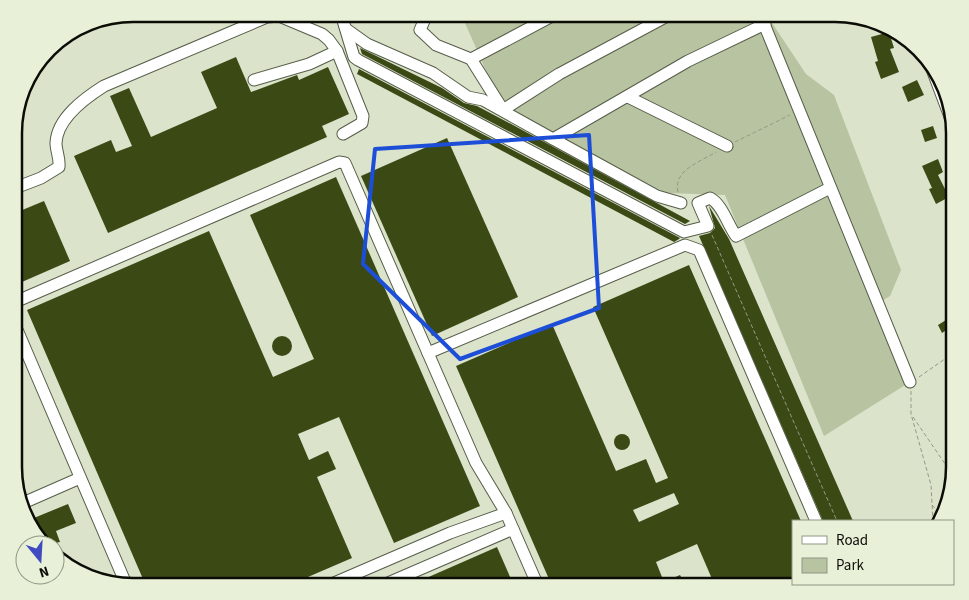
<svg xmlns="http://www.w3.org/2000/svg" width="969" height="600" font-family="'Source Sans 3',sans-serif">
<rect width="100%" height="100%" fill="#dbe3cb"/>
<polygon fill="#b7c3a1" points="461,14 766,14 806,74 834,95 901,270 890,296 877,304 910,382 824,436 725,195 666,193 502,107"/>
<g fill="#3b4a15" fill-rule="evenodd">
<polygon points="889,32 894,48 890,49 899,72 881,79 875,62 878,61 871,37"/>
<polygon points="360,48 442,88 464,103 477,106 513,125 690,221 685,224 362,54"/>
<polygon points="236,57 251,92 297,75 299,80 328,67 349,114 322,126 327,137 108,233 74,156 111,140 116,152 132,146 110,96 129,88 151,137 217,108 201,72"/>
<polygon points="359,69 680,238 679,239 674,242 357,74"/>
<polygon points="917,80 924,95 908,102 902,87"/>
<polygon points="933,126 937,138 925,142 921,130"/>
<polygon points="447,138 518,297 432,336 361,176"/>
<polygon points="938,159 943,172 938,175 949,197 936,204 929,189 932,188 922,166"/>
<polygon points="336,177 480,506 394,543 339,417 298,434 309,460 328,451 336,469 317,477 352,558 287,586 146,586 27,310 209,231 273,377 314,359 250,215"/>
<polygon points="44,201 70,261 15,285 15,213"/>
<polygon points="709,206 729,239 853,521 823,521 699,236 710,233 715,228"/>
<path d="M689,265L801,521H793V586H715L697,544L656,562L664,582L680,575L686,586H552L456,366L552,324L616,471L646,459L656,483L668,478L593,307ZM674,493L679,504L639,522L633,510Z"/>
<polygon points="946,320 951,327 942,333 938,325"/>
<circle cx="282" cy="346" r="10"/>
<circle cx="622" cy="442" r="8"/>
<polygon points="68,504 76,523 56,531 60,542 46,545 34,533 29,520"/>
<polygon points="497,547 514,586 408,586"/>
</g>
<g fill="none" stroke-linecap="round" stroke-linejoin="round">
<g stroke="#565d49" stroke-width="13">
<g id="minor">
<path d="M341,14L354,57L358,60L684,232L708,226L698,203L710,198C722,204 728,225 736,236L830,188"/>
<polyline points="427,14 420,30 436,45 471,59 556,14"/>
<polyline points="760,14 910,382"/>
<polyline points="346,29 367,44 433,73 468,97 483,100 553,139 688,61 765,24"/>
<polyline points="471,59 503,110 559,74 671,14"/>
<polyline points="930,64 955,130"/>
<polyline points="254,80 309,64 337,51"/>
<polyline points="628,97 727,146"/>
<polyline points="553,139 657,196 681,203"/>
<path d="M15,188L41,178L59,167C60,158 56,151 56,143C57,118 85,98 104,86L267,17L279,16L322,34L329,40L337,51L363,116L362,123L343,134"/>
<polyline points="15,302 339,162 345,163 476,463 506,513 538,586"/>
<polyline points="15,325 126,584"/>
<polyline points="428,353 685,245 699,250 816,521"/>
<polyline points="23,503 80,478"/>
<polyline points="843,584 844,586"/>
<polyline points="327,586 450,533 506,513"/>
<polyline points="381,586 513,529"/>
</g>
</g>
<g stroke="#939987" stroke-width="1" stroke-dasharray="4 2.5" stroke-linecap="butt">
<polyline points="735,142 790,115"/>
<path d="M678,192C673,170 700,162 716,152"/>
<polyline points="712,235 837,521"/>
<polyline points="919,377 955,352"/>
<polyline points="911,391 911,414 931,485 933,521"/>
<polyline points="913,417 954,477"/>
<polyline points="932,505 941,515"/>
</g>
<use href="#minor" stroke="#fff" stroke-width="11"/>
</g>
<path fill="none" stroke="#1d4ed8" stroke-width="4" stroke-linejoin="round" d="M589,135L599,308L460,359L363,264L375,149Z"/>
<path d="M0 0H969V600H0ZM133 22H835A111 111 0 0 1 946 133V467A111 111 0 0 1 835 578H133A111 111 0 0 1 22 467V133A111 111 0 0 1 133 22Z" fill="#e8f0d8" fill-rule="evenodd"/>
<path fill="none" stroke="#0a0c05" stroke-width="2.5" d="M133 22H835A111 111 0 0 1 946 133V467A111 111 0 0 1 835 578H133A111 111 0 0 1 22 467V133A111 111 0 0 1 133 22Z"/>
<rect x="792" y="520" width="162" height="65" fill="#e8f0d8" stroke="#8f9584"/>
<rect x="802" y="536" width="25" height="8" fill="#ffffff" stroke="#8f9584"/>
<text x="836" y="545" font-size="15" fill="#0a0c05">Road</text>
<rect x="802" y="558" width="25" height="15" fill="#b7c3a1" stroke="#8f9584"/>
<text x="836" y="570" font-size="15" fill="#0a0c05">Park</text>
<g transform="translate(40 560) rotate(162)"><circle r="24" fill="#e8f0d8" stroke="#8f9584"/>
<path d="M0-4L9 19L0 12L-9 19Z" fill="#414bc0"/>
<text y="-8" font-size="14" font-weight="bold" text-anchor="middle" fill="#0a0c05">N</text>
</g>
</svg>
